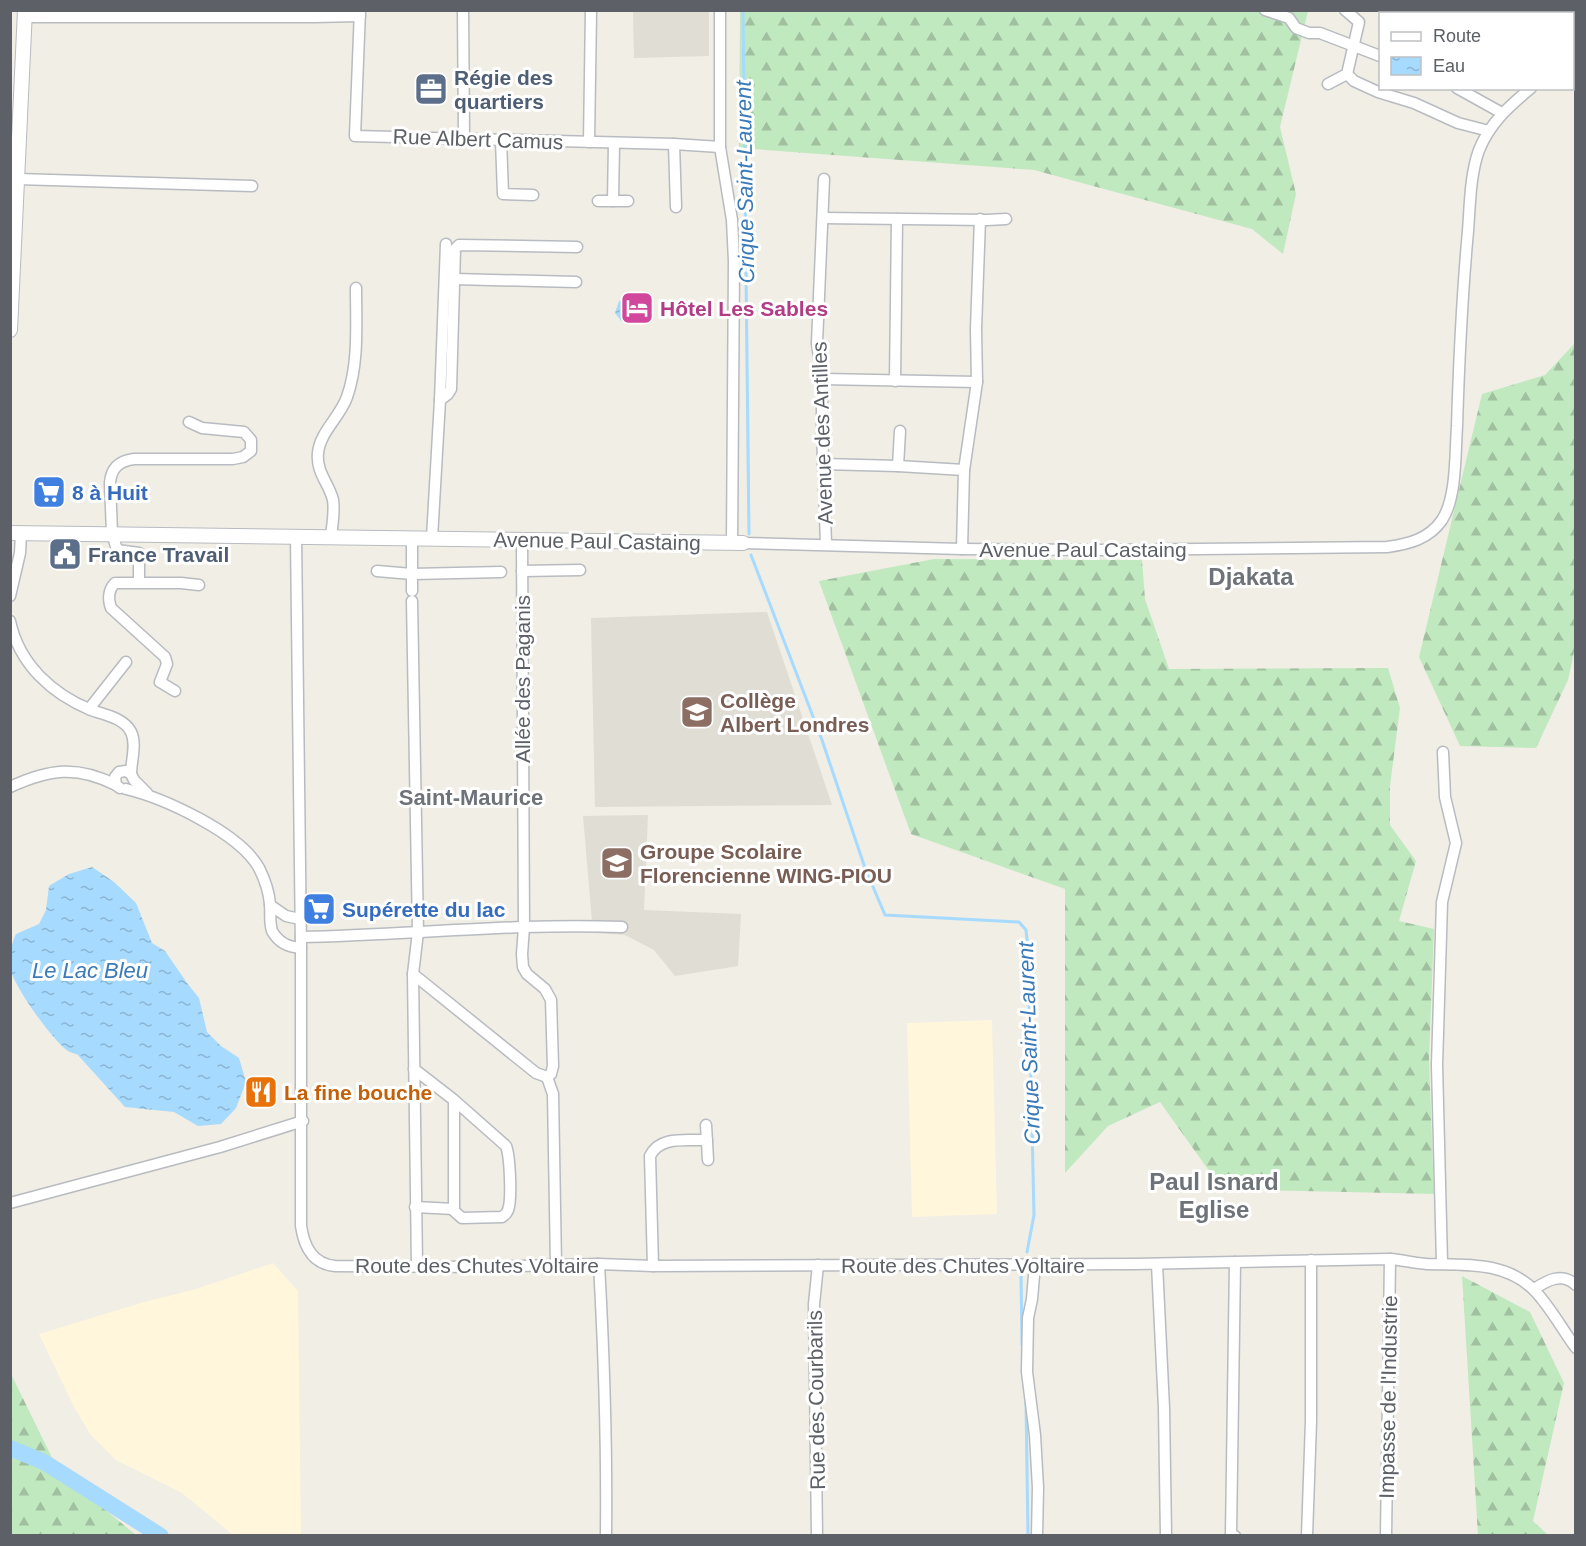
<svg xmlns="http://www.w3.org/2000/svg" width="1586" height="1546" font-family="Helvetica,sans-serif">
<defs>
<pattern id="forest-firs" width="22" height="20" patternUnits="userSpaceOnUse" patternTransform="scale(1.5)"><rect width="22" height="20" fill="#c1e9c0"/><path d="M5 1l3.5 6h-7zM16 11l3.5 6h-7z" fill="#a0c0a0"/></pattern>
<pattern id="water-ripples" width="26" height="14" patternUnits="userSpaceOnUse" patternTransform="scale(1.5)"><rect width="26" height="14" fill="#a6daff"/><path d="M2 4q2-2 4 0t4 0M15 11q2-2 4 0t4 0" fill="none" stroke="#8ab4d2"/></pattern>
</defs>
<rect width="100%" height="100%" fill="#f0eee5"/>
<g fill="#fff6db">
<polygon points="992,1020 997,1214 912,1217 907,1023"/>
<polygon points="273,1263 298,1291 301,1535 233,1535 182,1493 116,1460 90,1434 73,1405 39,1334 144,1302 196,1289"/>
</g>
<g fill="#e0ddd4">
<polygon points="633,11 709,11 709,56 634,58"/>
<polygon points="767,612 832,805 595,807 591,618"/>
<polygon points="648,815 644,910 741,914 738,966 675,976 654,950 625,935 593,933 583,816"/>
</g>
<g fill="url(#forest-firs)">
<polygon points="740,11 1308,11 1280,127 1296,194 1283,254 1252,229 1034,170 739,148"/>
<polygon points="1575,343 1576,643 1568,680 1536,748 1460,746 1419,657 1482,394 1545,375"/>
<polygon points="934,559 1142,560 1145,599 1169,669 1388,668 1400,708 1390,786 1390,825 1416,861 1399,921 1434,929 1429,1059 1434,1194 1222,1189 1160,1102 1108,1126 1065,1173 1065,889 911,834 819,581"/>
<polygon points="1462,1276 1530,1312 1564,1383 1533,1521 1548,1535 1478,1535"/>
<polygon points="10,1372 59,1472 136,1535 11,1535"/>
</g>
<g fill="url(#water-ripples)">
<polygon points="622,300 627,302 631,313 622,322 615,313 619,301"/>
<path d="M92,867L114,882L136,903L152,943L165,951L187,983L199,998L207,1032L221,1046L239,1058L246,1082L236,1108L221,1124L198,1126L174,1112L125,1107L77,1054C75,1054 70,1052 68,1051C53,1041 16,989 11,971C8,958 11,945 16,934L39,924L46,910L49,886L69,874Z"/>
</g>
<g fill="none" stroke-linecap="round" stroke-linejoin="round">
<g stroke="#a6daff" stroke-width="3">
<polyline points="743,10 749,534"/>
<polyline points="751,555 822,740 865,868 885,915 1019,922 1026,930 1028,949 1034,1215 1027,1252"/>
<polyline points="1021,1275 1022,1345"/>
<polyline points="1026,1402 1028,1536"/>
</g>
<polyline stroke="#a6daff" stroke-width="16" points="10,1448 44,1462 161,1536"/>
<g stroke="#b8bbc0" stroke-width="13">
<g id="minor">
<polyline points="360,10 355,136 674,144 720,147"/>
<polyline points="463,10 464,139"/>
<polyline points="720,10 720,147 732,220 734,261 732,543"/>
<polyline points="1265,10 1289,18 1296,28 1309,33 1320,33 1380,56"/>
<polyline points="25,17 313,17 360,16"/>
<polyline points="1572,55 1576,53"/>
<polyline points="1347,74 1354,81 1378,92 1414,103 1458,123 1489,131"/>
<polyline points="1328,84 1347,74 1359,22 1345,10"/>
<polyline points="1457,88 1502,113"/>
<polyline points="501,140 503,194 533,195"/>
<polyline points="589,142 591,10"/>
<polyline points="674,144 676,207"/>
<polyline points="17,179 252,186"/>
<polyline points="824,179 817,343 822,379 822,431 826,544"/>
<polyline points="598,201 628,201"/>
<polyline points="613,201 614,143"/>
<polyline points="823,218 987,220 1006,219"/>
<polyline points="454,279 576,282"/>
<polyline points="822,379 977,382"/>
<polyline points="895,381 897,219"/>
<polyline points="440,400 448,394 451,389 455,249 459,245 577,247"/>
<polyline points="823,464 898,466 964,470"/>
<polyline points="898,466 900,431"/>
<path d="M296,536L301,948V1226C304,1246 312,1264 335,1266L479,1267L599,1264L653,1266L1135,1264L1390,1259C1402,1260 1414,1263 1427,1264C1465,1265 1506,1261 1535,1291C1551,1308 1562,1329 1576,1348"/>
<path d="M331,537C332,525 335,512 333,500C329,483 316,473 318,453C320,432 340,417 347,397C359,363 356,324 356,288"/>
<polyline points="432,538 440,400 446,244"/>
<polyline points="522,540 524,927 522,954 523,967 527,974 545,989 551,1000 553,1066 551,1074 547,1077"/>
<path d="M743,543L962,549L1102,550L1387,547C1409,544 1429,539 1442,520C1457,497 1455,453 1457,426C1459,361 1462,296 1468,231C1470,205 1470,175 1479,150C1490,123 1509,106 1531,88"/>
<polyline points="962,549 964,470 977,382 976,329 980,219"/>
<polyline points="377,571 412,574 501,572"/>
<polyline points="522,571 580,570"/>
<path d="M139,582V553L117,550L112,533L110,483C111,468 119,461 134,459H233L243,457L251,451V440L244,432L202,428L189,422"/>
<polyline points="412,591 412,538"/>
<polyline points="10,596 20,553 21,533"/>
<polyline points="412,601 418,932 413,974 417,1266"/>
<path d="M10,621C19,664 52,694 91,710C105,715 124,718 131,732C137,744 131,761 131,774"/>
<path d="M175,691L160,682L167,664L165,657L111,608C108,600 108,590 115,583H181L199,585"/>
<polyline points="89,709 126,662"/>
<path d="M10,787C49,769 77,765 116,785"/>
<polyline points="120,788 116,785 115,777 119,772 126,771 131,774 134,780 147,793"/>
<path d="M126,789C164,798 240,833 259,868C264,878 269,892 270,904C271,913 269,921 272,931C279,943 288,947 301,948"/>
<polyline points="270,905 286,916 300,919"/>
<path d="M301,937C408,935 515,923 622,927"/>
<polyline points="413,974 536,1073 547,1077"/>
<path d="M414,1069L454,1100L506,1146C510,1156 512,1200 508,1210C506,1214 506,1214 502,1217L462,1218L454,1211V1100"/>
<polyline points="547,1077 553,1094 556,1265"/>
<polyline points="706,1125 708,1160"/>
<polyline points="10,1203 220,1147 303,1121"/>
<polyline points="415,1207 454,1209"/>
<polyline points="1235,1262 1231,1535 1235,1536"/>
<polyline points="1442,1263 1437,1065 1442,902 1456,843 1445,797 1443,752"/>
<path d="M599,1264C604,1354 607,1445 606,1536"/>
<polyline points="1035,1264 1032,1299 1028,1318 1027,1372 1035,1435 1038,1488 1037,1536"/>
<polyline points="1157,1264 1164,1408 1166,1536"/>
<path d="M653,1266L650,1156C660,1135 688,1141 707,1140"/>
<path d="M1534,1289C1548,1280 1562,1272 1576,1285"/>
<polyline points="817,1536 814,1304 818,1265"/>
<polyline points="1307,1536 1311,1421 1311,1260"/>
<polyline points="1386,1536 1390,1259"/>
</g>
</g>
<g stroke="#b8bbc0" stroke-width="16">
<g id="tertiary">
<polyline points="10,330 25,10"/>
<polyline points="10,533 743,543"/>
</g>
</g>
<use href="#minor" stroke="#fff" stroke-width="10"/>
<use href="#tertiary" stroke="#fff" stroke-width="14"/>
</g>
<defs>
<g id="office-square" transform="scale(1.725)"><rect x="-9" y="-9" width="18" height="18" rx="4" fill="#5c6f8a" stroke="#fff"/><path d="M-6-3h4V-5.5h4V-3h4V5H-6ZM-1-4.5V-3h2v-1.5ZM-6 0V1H6V0Z" fill="#fff"/></g>
<g id="hotel-square" transform="scale(1.725)"><rect x="-9" y="-9" width="18" height="18" rx="4" fill="#d1479c" stroke="#fff"/><path d="M-6-4.5h1.5V1H6V5H4.5V3h-9V5H-6ZM-4 0a1.8 1.8 0 1 1 3.6 0ZM.5 0V-2.5h3Q6-2.5 6 0Z" fill="#fff"/></g>
<g id="supermarket-square" transform="scale(1.725)"><rect x="-9" y="-9" width="18" height="18" rx="4" fill="#3f7fe0" stroke="#fff"/><path d="M-6-5.5h2.5l.6 2H6L4.5 2H-2.5L-4.4-4H-6ZM-1.5 3.2a1.3 1.3 0 1 0 .1 0ZM3 3.2a1.3 1.3 0 1 0 .1 0Z" fill="#fff"/></g>
<g id="civic-square" transform="scale(1.725)"><rect x="-9" y="-9" width="18" height="18" rx="4" fill="#5c6f8a" stroke="#fff"/><path d="M-.6-6.5H3V-4.5H.6V-3L4-1V1h2V6H-6V1h2V-1L-.6-3ZM-1.2 2.5V6h2.4V2.5Z" fill="#fff"/></g>
<g id="school-square" transform="scale(1.725)"><rect x="-9" y="-9" width="18" height="18" rx="4" fill="#8d6e63" stroke="#fff"/><path d="M0-5L7-2L0 1L-7-2ZM-4 1L0 2.5L4 1V4Q0 6-4 4Z" fill="#fff"/></g>
<g id="restaurant-square" transform="scale(1.725)"><rect x="-9" y="-9" width="18" height="18" rx="4" fill="#e8710a" stroke="#fff"/><path d="M-5-6h1v4h1v-4h1v4h1v-4h1v5L-1.5 .5V6h-2V.5L-5-1ZM5-6V6H3V1.5H1.5Q1.5-4 5-6Z" fill="#fff"/></g>
</defs>
<g fill-rule="evenodd">
<use href="#office-square" x="431" y="89"/>
<use href="#hotel-square" x="637" y="308"/>
<use href="#supermarket-square" x="49" y="492"/>
<use href="#civic-square" x="65" y="554"/>
<use href="#school-square" x="697" y="712"/>
<use href="#school-square" x="617" y="863"/>
<use href="#supermarket-square" x="319" y="909"/>
<use href="#restaurant-square" x="261" y="1092"/>
</g>
<g text-anchor="middle" dominant-baseline="central" stroke-width="6" stroke-linejoin="round" paint-order="stroke">
<g font-size="21" font-weight="bold" fill="#4e5e75" stroke="#fff" text-anchor="start">
<text x="454" y="77">Régie des<tspan x="454" dy="24">quartiers</tspan></text>
<text x="88" y="554">France Travail</text>
</g>
<g font-size="21" fill="#5d6167" stroke="#fff">
<text transform="translate(478 139) rotate(2)">Rue Albert Camus</text>
<text transform="translate(822 433) rotate(-92)">Avenue des Antilles</text>
<text transform="translate(597 541) rotate(1)">Avenue Paul Castaing</text>
<text x="1083" y="549">Avenue Paul Castaing</text>
<text transform="translate(522 679) rotate(-90)">Allée des Paganis</text>
<text x="477" y="1265">Route des Chutes Voltaire</text>
<text x="963" y="1265">Route des Chutes Voltaire</text>
<text transform="translate(1388 1397) rotate(-89)">Impasse de l'Industrie</text>
<text transform="translate(816 1400) rotate(-91)">Rue des Courbarils</text>
</g>
<g font-size="21" font-weight="bold" fill="#b23c85" stroke="#fff" text-anchor="start">
<text x="660" y="308">Hôtel Les Sables</text>
</g>
<g font-size="21" font-weight="bold" fill="#366cbe" stroke="#fff" text-anchor="start">
<text x="72" y="492">8 à Huit</text>
<text x="342" y="909">Supérette du lac</text>
</g>
<g font-size="21" font-weight="bold" fill="#785e54" stroke="#fff" text-anchor="start">
<text x="720" y="700">Collège<tspan x="720" dy="24">Albert Londres</tspan></text>
<text x="640" y="851">Groupe Scolaire<tspan x="640" dy="24">Florencienne WING-PIOU</tspan></text>
</g>
<g font-size="21" font-weight="bold" fill="#c56008" stroke="#fff" text-anchor="start">
<text x="284" y="1092">La fine bouche</text>
</g>
<g font-size="22" font-style="italic" fill="#3a7ab9" stroke="#fff">
<text transform="translate(745 182) rotate(-91)">Crique Saint-Laurent</text>
<text x="90" y="970">Le Lac Bleu</text>
<text transform="translate(1029 1043) rotate(-92)">Crique Saint-Laurent</text>
</g>
<g font-size="22" font-weight="bold" fill="#6e7379" stroke="#fff">
<text x="471" y="797">Saint-Maurice</text>
</g>
<g font-size="24" font-weight="bold" fill="#6e7379" stroke="#fff">
<text x="1251" y="576">Djakata</text>
<text x="1214" y="1181">Paul Isnard<tspan x="1214" dy="28">Eglise</tspan></text>
</g>
</g>
<rect width="1586" height="1546" fill="none" stroke="#5d6167" stroke-width="24"/>
<rect x="1379" y="12" width="195" height="78" fill="#ffffff" stroke="#bec0c2" stroke-width="1.5"/>
<rect x="1391" y="32" width="30" height="9" fill="#ffffff" stroke="#bec0c2" stroke-width="1.5"/>
<text x="1433" y="42" font-size="18" fill="#5d6167">Route</text>
<rect x="1391" y="57" width="30" height="18" fill="url(#water-ripples)" stroke="#bec0c2" stroke-width="1.5"/>
<text x="1433" y="72" font-size="18" fill="#5d6167">Eau</text>
</svg>
